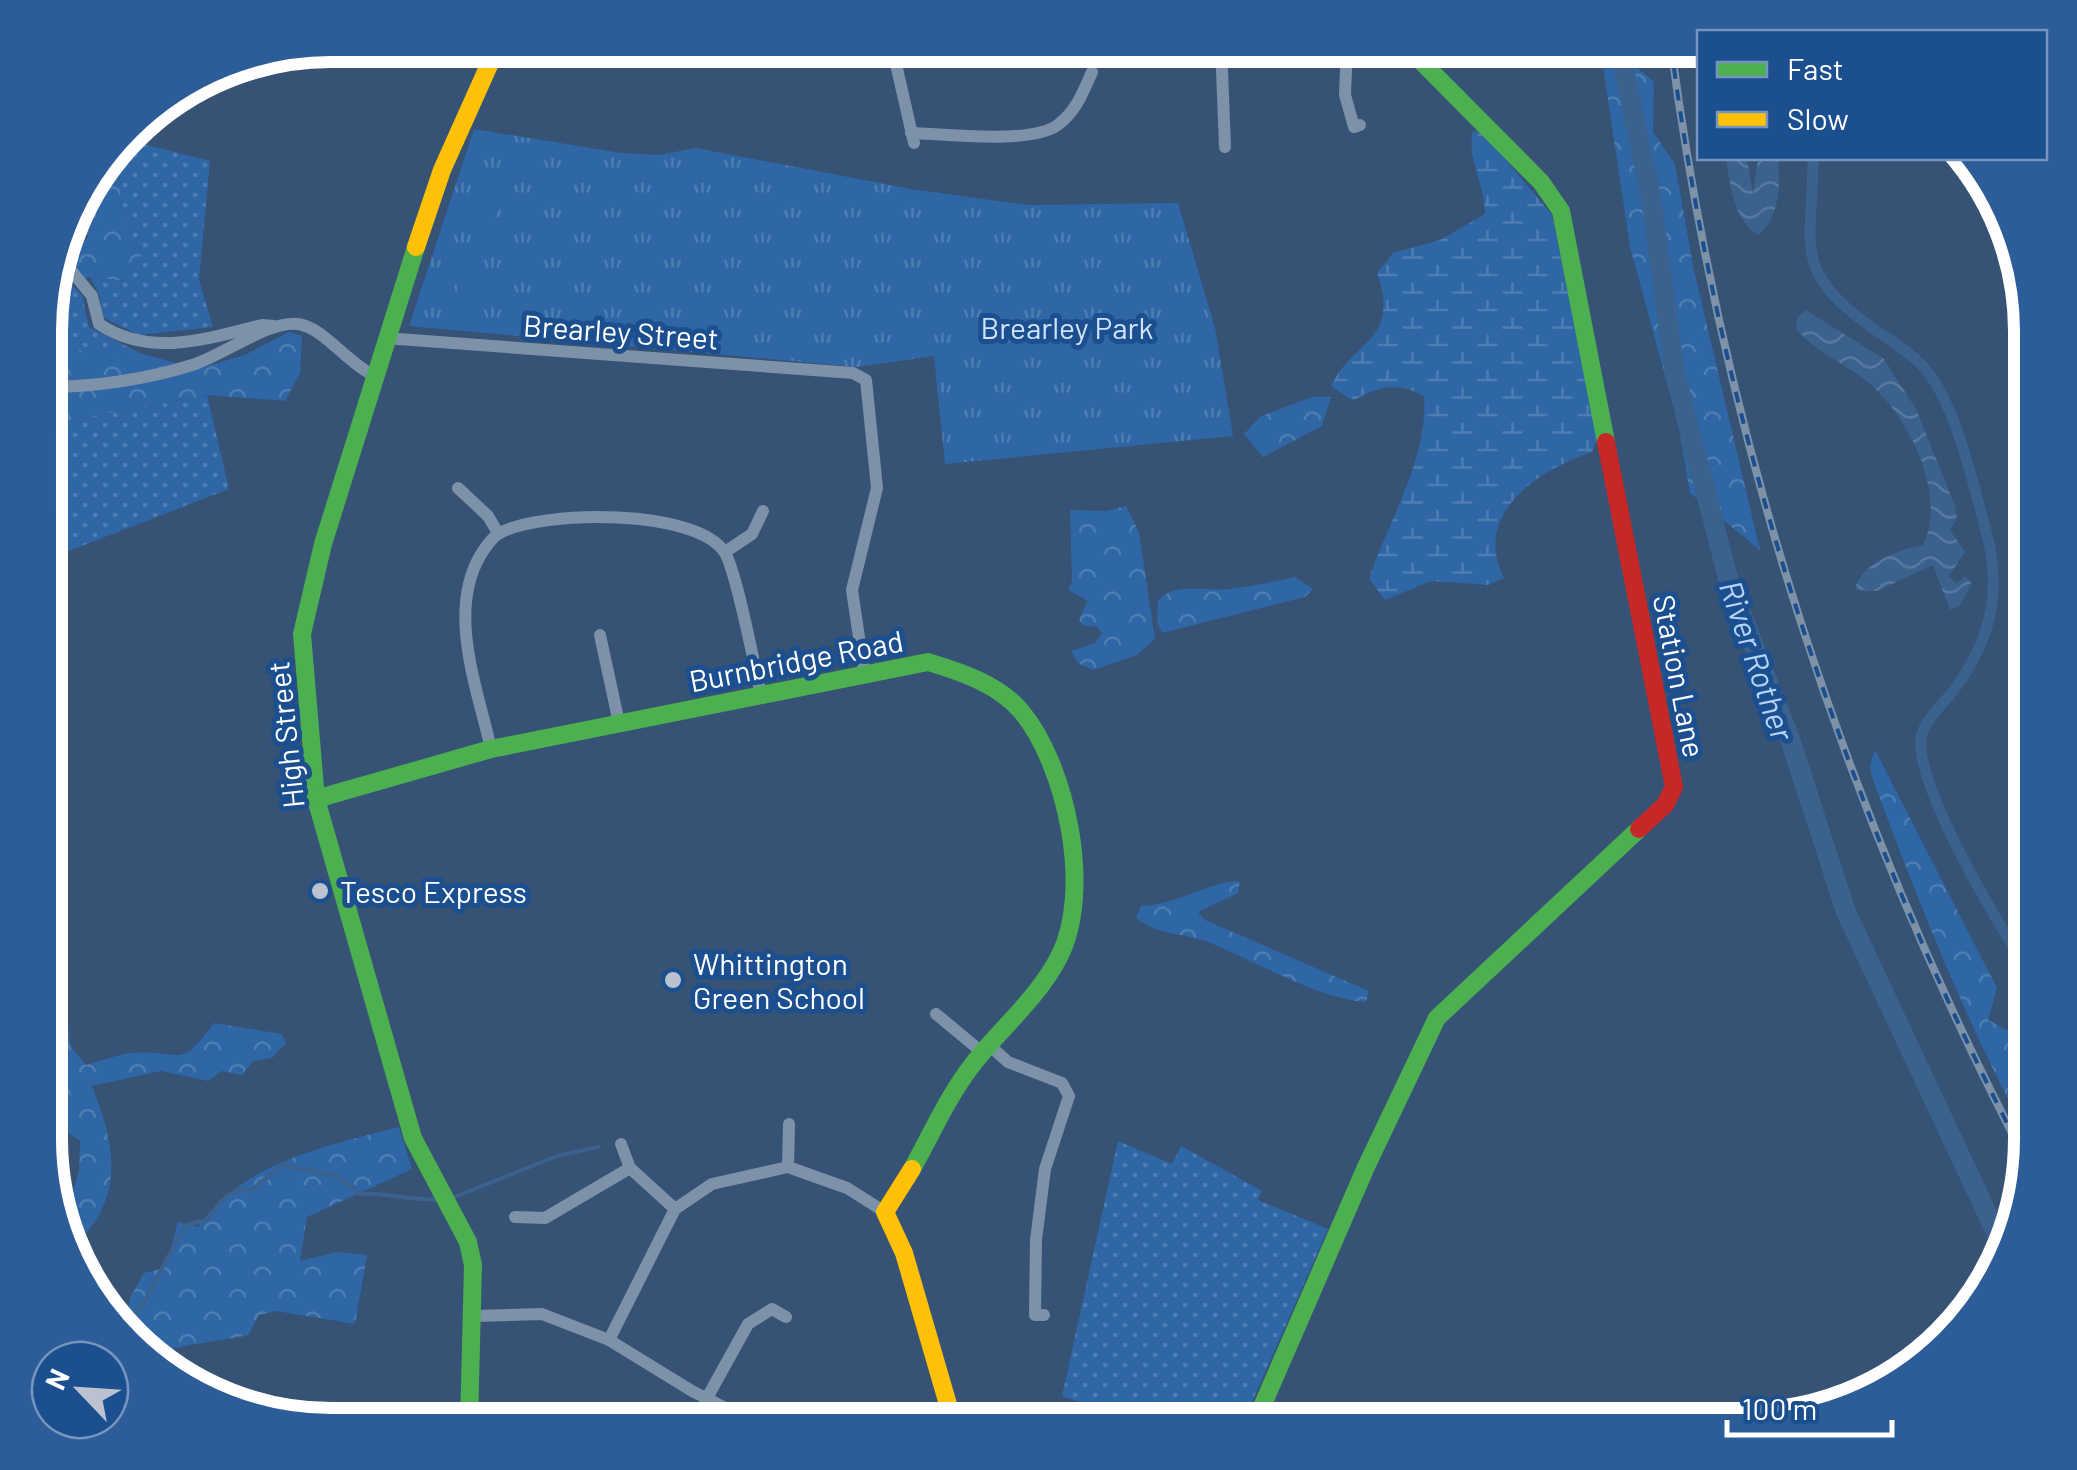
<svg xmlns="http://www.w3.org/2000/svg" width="2077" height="1470" font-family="Barlow,sans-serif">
<defs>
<pattern id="grass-dots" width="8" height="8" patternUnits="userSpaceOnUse" patternTransform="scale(2.5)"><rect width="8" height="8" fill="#2f66a5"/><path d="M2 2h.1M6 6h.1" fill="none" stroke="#4e7db2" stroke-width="1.8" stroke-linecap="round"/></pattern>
<pattern id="forest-crowns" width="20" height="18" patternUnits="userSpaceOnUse" patternTransform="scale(2.5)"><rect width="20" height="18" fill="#2f66a5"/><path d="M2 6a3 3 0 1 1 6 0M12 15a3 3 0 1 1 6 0" fill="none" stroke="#4e7db2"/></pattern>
<pattern id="wetland-marsh" width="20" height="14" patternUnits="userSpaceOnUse" patternTransform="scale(2.5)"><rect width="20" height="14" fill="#2f66a5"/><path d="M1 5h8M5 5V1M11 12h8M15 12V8" fill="none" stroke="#4e7db2"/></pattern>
<pattern id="park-tufts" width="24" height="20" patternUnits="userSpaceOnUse" patternTransform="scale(2.5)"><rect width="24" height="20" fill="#2f66a5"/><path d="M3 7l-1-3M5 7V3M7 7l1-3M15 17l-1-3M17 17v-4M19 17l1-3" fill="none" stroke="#4e7db2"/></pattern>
<pattern id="water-waves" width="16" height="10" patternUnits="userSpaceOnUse" patternTransform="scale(2.5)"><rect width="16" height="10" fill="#3b618d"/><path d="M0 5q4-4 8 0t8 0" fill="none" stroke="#58799e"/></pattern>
</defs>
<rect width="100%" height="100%" fill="#365274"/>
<g fill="url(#grass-dots)">
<polygon points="124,139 210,161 199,280 213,327 139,335 102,317 100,297 90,277 127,281 142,254 123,218 116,149"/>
<polygon points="56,269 61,285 70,283 82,295 89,327 140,353 95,353 48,345 48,294"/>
<polygon points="207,395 229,489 48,559 48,424"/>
<polygon points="1118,1141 1172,1164 1181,1146 1262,1191 1258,1200 1328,1229 1242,1425 1145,1425 1062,1396"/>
</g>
<g fill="url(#forest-crowns)">
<polygon points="1600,46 1640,46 1636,67 1654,82 1653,132 1675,164 1693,266 1760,550 1690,493 1679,427 1630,247"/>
<polygon points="116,149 123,218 142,254 127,281 90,277 61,285 57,273 66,255 88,238 83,190"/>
<polygon points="289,332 302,336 300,373 285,401 207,395 48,424 48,345 95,353 140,353 197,369 245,355"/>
<polygon points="1312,397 1331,397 1322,426 1263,457 1244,434 1261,416"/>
<polygon points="1126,506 1139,532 1155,639 1137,655 1093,670 1078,663 1071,651 1095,643 1102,633 1097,627 1082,625 1079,619 1088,601 1068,590 1072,581 1070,510 1107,511"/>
<path d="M1295,577L1313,589L1305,597L1162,633L1157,622L1158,600C1178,581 1205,592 1230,589C1252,586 1273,582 1295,577Z"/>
<path d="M1875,750L1997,988L1988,1020L2031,1043V1142C1967,1026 1918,901 1872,777L1870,765Z"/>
<path d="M1240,881L1238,893L1198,912L1205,920L1369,991L1366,1002C1317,999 1254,960 1208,942C1180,931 1163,938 1136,918L1141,906C1176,905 1205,883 1240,881Z"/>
<path d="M66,1011L71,1047L86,1065C101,1061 118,1054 133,1053C182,1049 179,1072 214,1023L282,1034L286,1043L272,1058L253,1061L242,1075L222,1071L208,1081L161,1071L92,1086C116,1147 126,1199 72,1248L58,1206L71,1198L79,1171L80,1141L47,1118C47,1084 53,1042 66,1011Z"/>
<path d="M399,1127L412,1169L307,1217L300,1261L337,1252L367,1255L355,1324L276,1311L259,1315L248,1335C225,1341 163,1346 150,1358L116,1319L126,1321L130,1298L144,1273L165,1268L178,1222L198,1227C243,1162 326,1146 399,1127Z"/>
</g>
<path fill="url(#wetland-marsh)" d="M1473,130L1486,136L1552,215L1598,437L1592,452C1540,469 1471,513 1504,578L1488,585L1431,581L1385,600L1369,579C1389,518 1428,461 1424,396C1397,382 1379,386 1353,401L1331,386C1354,339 1401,341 1377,273L1393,253L1440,240L1485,214C1485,183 1466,158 1473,130Z"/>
<polygon fill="url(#park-tufts)" points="474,129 621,153 659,155 696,148 911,189 1028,205 1178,203 1215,328 1233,436 945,464 934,356 857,367 409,326"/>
<g fill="#2f66a5">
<polygon points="475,190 500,199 489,230 463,221"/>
<polygon points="460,274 502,282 498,306 456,297"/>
</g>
<g fill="url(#water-waves)">
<path d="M1726,158H1747L1753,194L1758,159H1778C1781,186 1779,216 1759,235C1735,224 1729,182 1726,158Z"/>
<path d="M83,190C94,214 98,244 65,246Z"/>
<path d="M1806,310L1884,359L1916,409L1955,506L1957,519L1950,530L1965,552L1948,577L1957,583L1965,576L1972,584L1959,606L1950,610L1933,565L1877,591L1855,590C1859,564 1899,549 1923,545C1948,495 1908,413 1865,380C1842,362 1816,352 1796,329L1797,318Z"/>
</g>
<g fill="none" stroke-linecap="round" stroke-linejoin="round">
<g stroke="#3b618d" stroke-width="4">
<polyline points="452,1198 557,1156 598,1147"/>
<path d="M123,1327C153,1300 163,1258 187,1225L209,1219C218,1203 231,1186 251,1191L282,1165L337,1176L360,1194C386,1192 410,1201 438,1199"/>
</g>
<path stroke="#3b618d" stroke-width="11" d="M1813,158C1813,243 1791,269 1867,324C1886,338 1911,352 1927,371C1956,406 1975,490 1987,535C2002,594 1990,642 1953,691C1943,704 1927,718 1922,734C1909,777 2003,934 2031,973"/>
<polyline stroke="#3b618d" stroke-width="20" points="1619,46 1651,197 1675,374 1729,582 1790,739 1846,912 2000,1241"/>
<g stroke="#7d92a8" stroke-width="12">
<polyline points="832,45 893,51 936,45"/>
<polyline points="1221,45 1225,147"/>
<polyline points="1347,45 1345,95 1354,127 1360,125"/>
<polyline points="893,51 914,143"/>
<path d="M911,133C945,134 1034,145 1059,124C1077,110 1083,92 1092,72"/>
<path d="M60,257L92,296L99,324C150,358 207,339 262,325L274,326"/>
<polyline points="385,338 853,373 866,380 877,488 852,590 864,671"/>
<path d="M48,387C94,387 148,379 192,365C222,356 269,320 298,324C323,327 347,363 373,375"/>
<polyline points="458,488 488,516 498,533"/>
<polyline points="725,552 752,534 763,511"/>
<polyline points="600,635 619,723"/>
<path d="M491,749C478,690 447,613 480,556C484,549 493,536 500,533C541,510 698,508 725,553C737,573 754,665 761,694"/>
<polyline points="936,1014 983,1053"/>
<polyline points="990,1046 1008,1062 1062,1083 1069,1096 1045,1169 1036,1240 1035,1315 1044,1315"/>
<polyline points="621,1144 630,1168 675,1209"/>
<polyline points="788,1167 789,1124"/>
<polyline points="515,1217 545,1218 630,1168"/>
<polyline points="475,1316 542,1314 609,1340 692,1391 759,1425"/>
<polyline points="609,1340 675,1209 712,1184 788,1167 847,1188 885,1212"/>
<polyline points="707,1398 748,1324 772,1309 786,1317"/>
</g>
<g stroke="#4caf50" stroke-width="18">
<polyline points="1405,45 1541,182 1561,211 1606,442"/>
<polyline points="416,247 323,544 302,634 316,799 413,1138 468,1242 473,1265 469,1424"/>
<path d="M316,799L491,749L928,662C961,672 998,684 1021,711C1067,766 1093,892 1059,957C1038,998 1001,1028 973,1064C948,1096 932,1133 912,1169"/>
<polyline points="1254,1425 1366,1167 1437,1018 1639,829"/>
</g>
<g stroke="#ffc107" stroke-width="18">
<polyline points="416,247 442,170 498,45"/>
<polyline points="912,1169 885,1212 904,1253 954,1425"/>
</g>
<polyline stroke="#c62828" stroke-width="18" points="1606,442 1674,787 1665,805 1639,829"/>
<g stroke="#7e92a7" stroke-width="8">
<path id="rail" d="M1671,46C1722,436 1846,816 2028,1164"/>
</g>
<use href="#rail" stroke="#1b4f8f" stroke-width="4" stroke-dasharray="11" stroke-linecap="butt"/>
</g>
<g fill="#b9c2ce" stroke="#1b4f8f" stroke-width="4">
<circle cx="320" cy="891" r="10"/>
<circle cx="673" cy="980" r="10"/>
</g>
<g text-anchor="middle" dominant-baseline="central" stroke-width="10" stroke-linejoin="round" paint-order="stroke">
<g font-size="30" fill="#cfe3fa" stroke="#1b4f8f">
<text x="1067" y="327">Brearley Park</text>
</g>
<g font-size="30" fill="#fff" stroke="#1b4f8f">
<text transform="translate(621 331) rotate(4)">Brearley Street</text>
<text transform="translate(796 660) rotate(-11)">Burnbridge Road</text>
<text transform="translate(1680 676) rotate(79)">Station Lane</text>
<text transform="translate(285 735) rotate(-96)">High Street</text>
</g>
<g font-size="30" fill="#fff" stroke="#1b4f8f" text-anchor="start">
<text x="340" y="891">Tesco Express</text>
<text x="693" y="963">Whittington<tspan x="693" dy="34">Green School</tspan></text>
</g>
<g font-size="32" font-style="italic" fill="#b5d3f5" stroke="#1b4f8f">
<text transform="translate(1758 660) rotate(71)">River Rother</text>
</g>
</g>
<path d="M0 0H2077V1470H0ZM331 62H1745A269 269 0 0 1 2014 331V1139A269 269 0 0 1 1745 1408H331A269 269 0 0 1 62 1139V331A269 269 0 0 1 331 62Z" fill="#2d5d98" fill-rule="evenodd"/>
<path fill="none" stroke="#fff" stroke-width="12" d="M331 62H1745A269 269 0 0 1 2014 331V1139A269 269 0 0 1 1745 1408H331A269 269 0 0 1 62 1139V331A269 269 0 0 1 331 62Z"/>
<rect x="1697" y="30" width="350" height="130" fill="#1b4f8f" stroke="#7695bc" stroke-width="2.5"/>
<rect x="1717" y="62" width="50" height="15" fill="#4caf50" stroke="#7695bc" stroke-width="2.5"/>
<text x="1787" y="80" font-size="30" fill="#ffffff">Fast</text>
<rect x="1717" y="112" width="50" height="15" fill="#ffc107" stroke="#7695bc" stroke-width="2.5"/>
<text x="1787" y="130" font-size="30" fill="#ffffff">Slow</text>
<g transform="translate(80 1390) rotate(295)"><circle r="48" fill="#1b4f8f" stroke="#7695bc" stroke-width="2.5"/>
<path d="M0-8L18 38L0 25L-18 38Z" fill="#b9c2ce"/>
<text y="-15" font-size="28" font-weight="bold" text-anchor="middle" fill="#ffffff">N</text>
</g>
<path d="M1727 1420v15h165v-15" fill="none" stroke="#ffffff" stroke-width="5"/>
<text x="1742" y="1420" font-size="30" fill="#ffffff" stroke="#1b4f8f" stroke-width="8" paint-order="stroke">100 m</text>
</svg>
